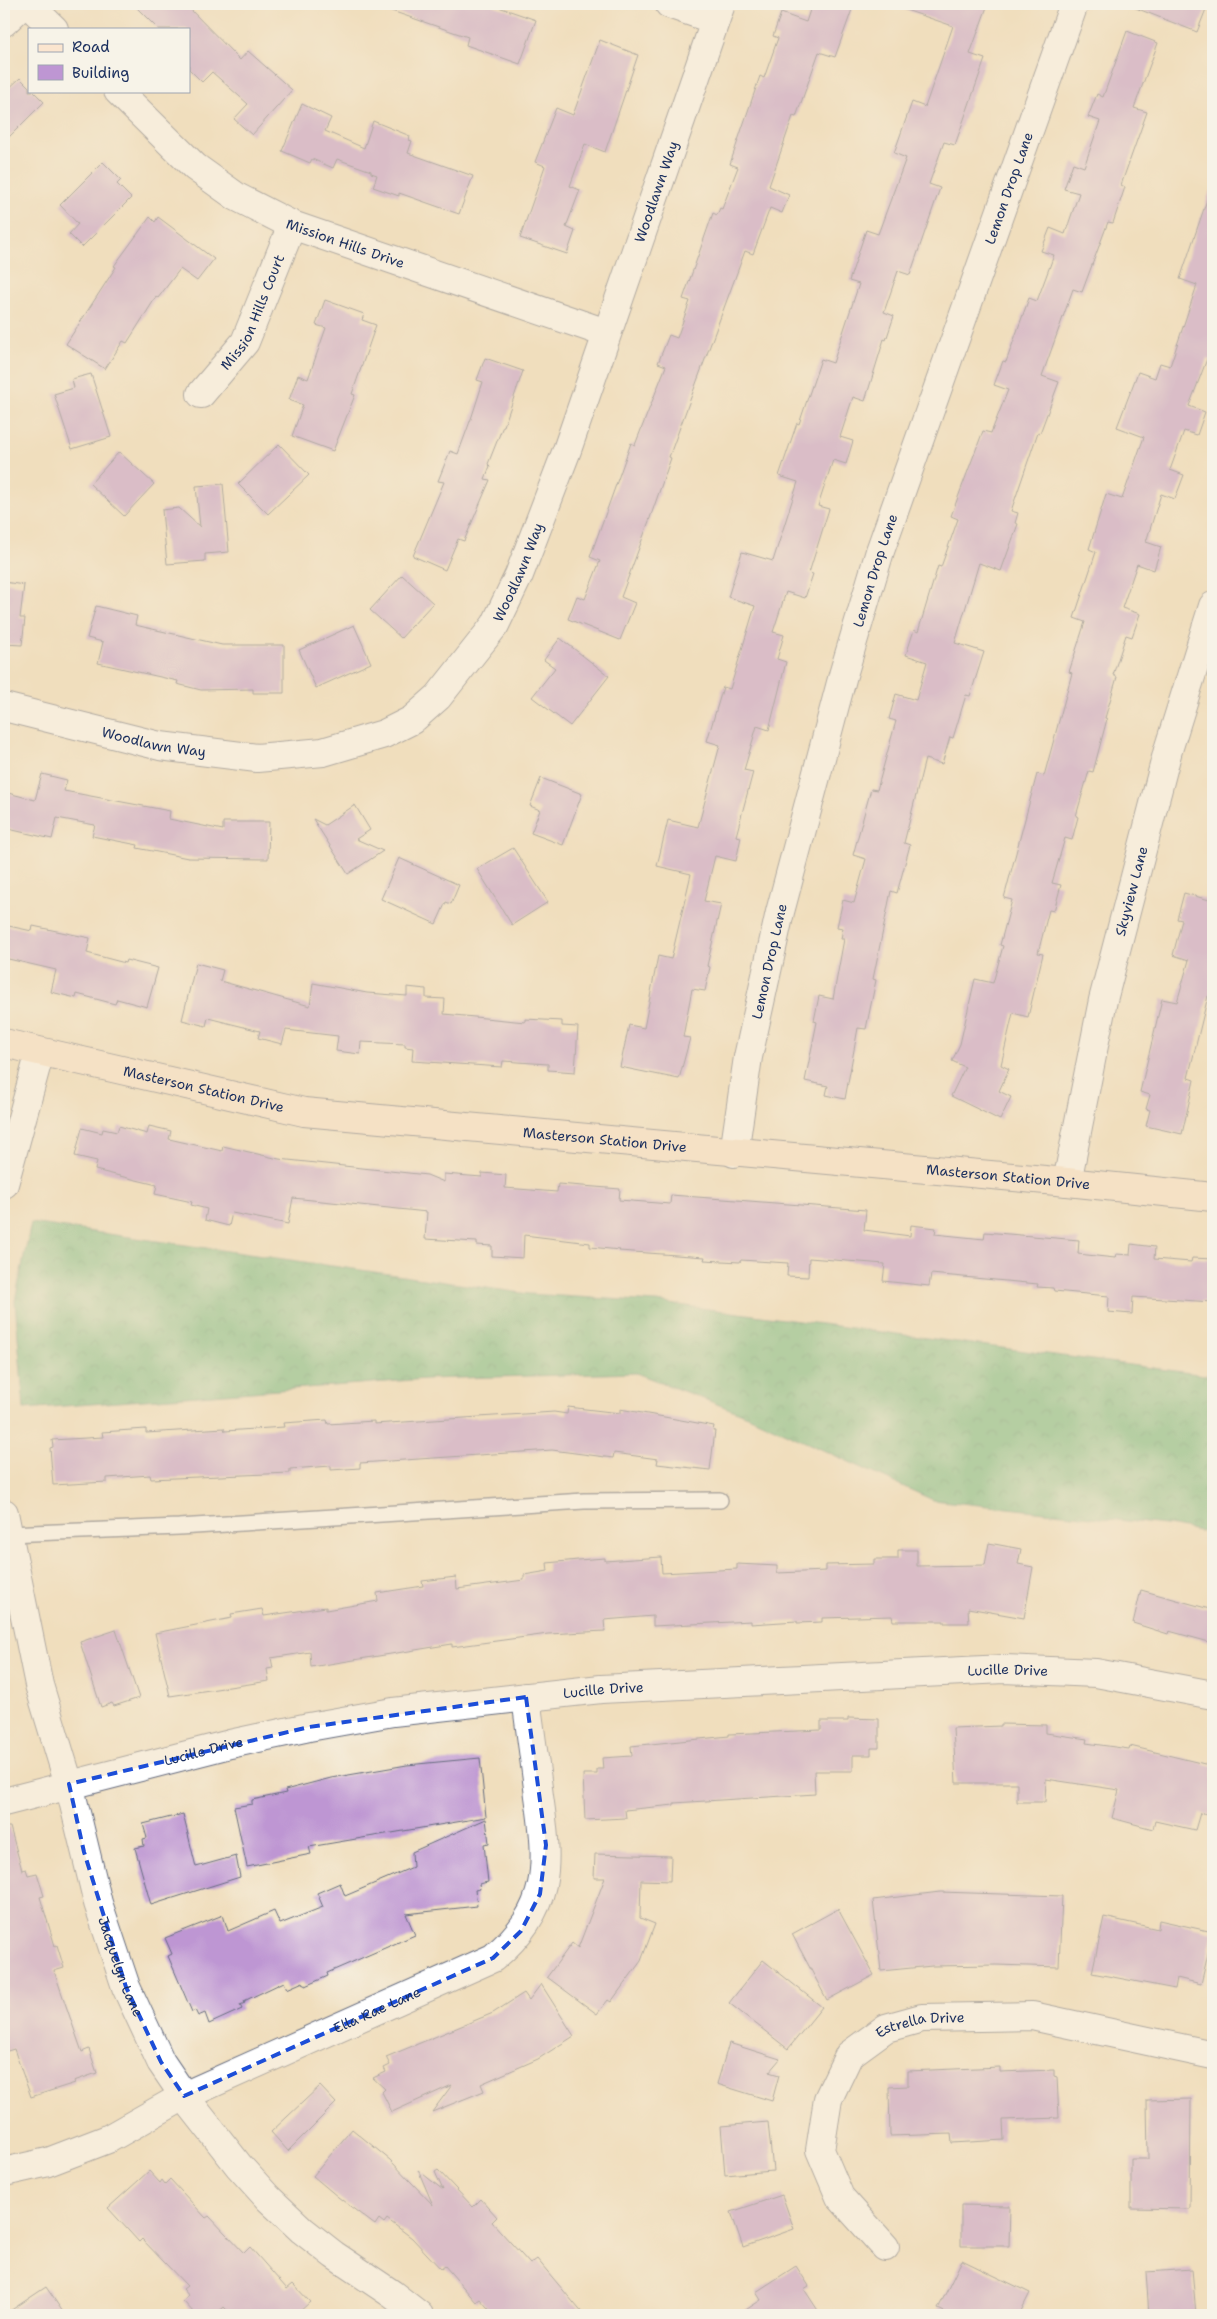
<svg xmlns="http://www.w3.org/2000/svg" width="1217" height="2319" font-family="'Shantell Sans',sans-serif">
<defs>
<pattern id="forest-crowns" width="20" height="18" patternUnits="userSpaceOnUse" patternTransform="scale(1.25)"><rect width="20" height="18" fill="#6eba82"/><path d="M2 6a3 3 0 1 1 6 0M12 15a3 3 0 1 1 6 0" fill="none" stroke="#5a986e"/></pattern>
</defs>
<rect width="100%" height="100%" fill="#f7f3e8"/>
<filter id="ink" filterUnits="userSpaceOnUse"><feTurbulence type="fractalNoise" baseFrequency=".02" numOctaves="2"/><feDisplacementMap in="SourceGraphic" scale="10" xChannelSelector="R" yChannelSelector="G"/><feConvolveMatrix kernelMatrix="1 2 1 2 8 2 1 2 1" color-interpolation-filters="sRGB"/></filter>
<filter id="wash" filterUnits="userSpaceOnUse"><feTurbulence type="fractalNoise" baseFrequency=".0096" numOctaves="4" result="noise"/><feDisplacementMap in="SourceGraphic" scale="20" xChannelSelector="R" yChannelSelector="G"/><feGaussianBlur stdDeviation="1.12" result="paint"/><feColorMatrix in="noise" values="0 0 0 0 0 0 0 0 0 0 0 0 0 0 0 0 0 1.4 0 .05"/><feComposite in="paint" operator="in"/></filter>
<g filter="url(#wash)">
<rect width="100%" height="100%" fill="#f0debd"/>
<polygon fill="url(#forest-crowns)" stroke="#447470" points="31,1223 529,1294 656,1302 1213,1376 1213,1534 1174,1526 933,1500 748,1416 636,1373 426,1379 24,1409 15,1301"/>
<g id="blocks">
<g fill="#be96d3">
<polygon points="133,4 185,4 240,60 248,51 292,90 252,135 234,119 248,104 212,72 202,82 189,69 189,29 158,29"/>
<polygon points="381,4 490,4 536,20 520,64 466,45 468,37 380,7"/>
<polygon points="812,4 854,4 835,57 819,52 796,117 793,116 769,186 789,195 782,213 770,208 753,254 745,251 669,457 671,458 649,521 621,597 635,603 620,640 568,619 577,596 585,599 600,561 590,557 631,443 635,445 666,366 658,363 669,335 677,338 690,301 683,299 713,213 717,215 720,208 722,209 738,167 730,164 760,76 764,78 778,38 773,36 781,13 806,22"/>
<polygon points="898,4 988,4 970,54 985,59 955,145 944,142 929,184 940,188 910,275 898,271 884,312 894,316 886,340 884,339 865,401 853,397 840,437 853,441 846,464 833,460 818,506 829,509 809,573 813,574 805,598 786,592 773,632 784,635 777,659 786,662 769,730 757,726 744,770 753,772 736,836 741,837 736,861 715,856 704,901 721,904 707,966 710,967 705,991 692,989 683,1037 690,1038 679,1079 620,1067 629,1025 644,1028 658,956 671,959 691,874 657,866 668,820 698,827 720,745 707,741 723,687 730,689 755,606 728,597 742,552 773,561 798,482 779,476 797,423 799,424 821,359 833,363 859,284 849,281 866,230 878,234 906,158 894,153 912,102 925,107 953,26 897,7"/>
<polygon points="1128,4 1208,4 1197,32 1128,5"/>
<polygon points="1127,31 1158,43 1134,108 1147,112 1121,185 1125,187 1113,223 1108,222 1082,292 1073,289 1042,376 1059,382 1040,433 1038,432 1011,511 1018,513 1015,523 1018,524 1001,571 979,563 955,643 984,652 970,696 966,695 953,738 950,737 942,764 925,759 904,843 910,845 897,893 891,891 873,979 876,980 866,1029 858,1028 845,1099 826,1095 828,1086 805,1081 817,1022 814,1021 819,996 833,999 844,939 841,939 843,928 837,927 843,900 854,903 866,859 853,855 871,789 877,790 896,721 889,719 896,694 916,700 927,662 906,655 914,630 918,632 938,566 941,567 958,519 951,516 983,431 991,433 1008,390 994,385 1003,361 1006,362 1029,298 1037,301 1054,255 1041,251 1050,228 1065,234 1079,193 1064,189 1073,163 1084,167 1100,121 1088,117 1097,94 1103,97"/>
<polygon points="600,40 638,55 605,152 585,144 570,186 580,190 566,227 575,231 567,254 520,238 545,166 535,162 556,108 573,115"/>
<polygon points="20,78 29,87 29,91 33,91 44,102 4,142 4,93"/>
<polygon points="302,104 331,118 325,131 364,148 373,121 410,136 409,140 412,141 408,153 473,176 459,214 399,193 399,196 373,187 377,175 371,173 371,171 337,159 333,168 312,159 310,163 282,151"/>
<polygon points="103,162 121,180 117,184 131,198 82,247 69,234 78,224 60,205"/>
<polygon points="1210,191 1213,192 1213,361 1207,359 1189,406 1205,412 1197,435 1184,431 1170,470 1184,475 1175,499 1161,494 1146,542 1161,547 1154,570 1137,564 1122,608 1140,614 1132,637 1126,635 1113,675 1117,677 1105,718 1107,719 1093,772 1089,771 1076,816 1078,817 1072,840 1065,838 1052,883 1061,885 1054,911 1049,910 1038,953 1043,954 1028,1017 1013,1013 1001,1065 1009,1069 999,1091 1011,1097 1000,1120 951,1096 965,1067 952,1061 960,1044 975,979 993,983 1003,946 1000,945 1012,900 1004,898 1037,774 1044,776 1072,673 1069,672 1085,622 1074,618 1096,552 1089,549 1106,494 1122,499 1144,437 1117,427 1138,372 1155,378 1160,363 1170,366 1197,285 1180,279"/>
<polygon points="150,217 155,222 158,217 214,259 197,281 180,269 158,298 156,297 127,343 123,341 105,369 66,344 116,267 114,266"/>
<polygon points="325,300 364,314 362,320 376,325 352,394 355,395 333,451 292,436 303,405 289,400 298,375 308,379 326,328 316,325"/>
<polygon points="485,358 523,371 504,426 503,426 488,464 490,466 485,479 490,480 464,541 458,539 445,570 413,556 444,482 438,481 450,451 458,454 472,416 483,382 477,380"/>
<polygon points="91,374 111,437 72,449 54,394 74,388 72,379"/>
<polygon points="279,444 309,475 268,514 238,484"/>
<polygon points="119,452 154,484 124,516 90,484"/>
<polygon points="223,484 229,552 205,554 205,561 167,564 162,510 179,508 200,527 196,486"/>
<polygon points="402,575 433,603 401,638 370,610"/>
<polygon points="4,582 24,585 20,618 25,618 22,645 4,644"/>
<polygon points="96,606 137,616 135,625 222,645 284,645 284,693 253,693 253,689 201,690 177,684 178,681 98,663 103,642 87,638"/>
<polygon points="354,625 371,663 316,688 299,650"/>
<polygon points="560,638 609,676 570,726 532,697 555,668 544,660"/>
<polygon points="42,774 67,780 64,791 170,811 169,819 223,830 223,822 269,822 268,859 188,858 137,848 138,845 92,836 95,825 57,818 52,839 4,828 4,792 35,800"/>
<polygon points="541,778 582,794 563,845 531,833 540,810 530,806"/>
<polygon points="355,805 370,830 356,839 383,851 348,874 313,819 325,825"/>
<polygon points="513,848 548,902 512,925 477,869"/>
<polygon points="399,858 459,885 451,904 446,902 436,924 381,899"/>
<polygon points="1184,893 1213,901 1213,998 1208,996 1188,1078 1194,1080 1182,1134 1146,1126 1150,1110 1146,1109 1150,1095 1140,1092 1162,999 1177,1002 1189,960 1173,955 1182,920 1177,919"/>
<polygon points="4,925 32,931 33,926 90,938 87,953 125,963 126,960 158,968 147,1007 117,999 115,1004 77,994 76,998 51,992 56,970 4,958"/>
<polygon points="196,963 223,970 220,981 310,1006 313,983 367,993 407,996 407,987 426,989 426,998 445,999 444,1014 525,1022 525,1019 562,1021 562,1026 578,1027 575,1072 548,1070 548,1064 503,1061 502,1067 412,1061 413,1048 405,1047 405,1044 361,1042 360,1054 336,1051 338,1036 286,1030 282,1044 258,1038 260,1031 208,1018 206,1026 182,1020"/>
<polygon points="119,1126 147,1134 149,1126 171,1131 169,1139 222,1151 223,1146 279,1159 427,1175 444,1182 444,1174 482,1177 482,1173 506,1175 505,1188 557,1192 558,1184 620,1189 619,1200 670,1204 671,1195 866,1210 864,1230 910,1236 911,1225 936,1228 935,1234 984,1239 985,1232 1079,1240 1078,1254 1115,1258 1116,1254 1130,1255 1131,1244 1155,1247 1154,1259 1191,1262 1192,1258 1213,1259 1213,1302 1133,1297 1132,1314 1108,1312 1109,1296 1054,1291 1053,1288 1037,1287 1038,1284 931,1274 929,1286 883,1281 885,1264 809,1258 808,1277 787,1276 788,1263 741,1260 740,1262 704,1260 705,1257 619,1251 620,1250 590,1247 590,1243 524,1235 523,1258 492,1256 492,1246 477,1245 477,1242 425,1239 427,1212 293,1198 288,1224 232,1213 229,1226 205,1220 207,1209 191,1205 192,1202 155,1194 157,1185 95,1170 97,1161 75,1156 82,1128 102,1133 103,1129 117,1132"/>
<polygon points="568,1407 620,1413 620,1409 714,1426 713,1431 715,1431 710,1470 657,1464 658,1459 614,1453 613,1458 552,1450 360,1463 360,1468 331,1470 331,1466 290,1469 290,1473 151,1479 150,1475 107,1478 107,1482 53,1485 50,1448 53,1447 52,1440 103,1437 102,1432 146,1429 146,1433 224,1428 225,1431 284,1427 283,1423 327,1420 328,1424 374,1421 374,1424 554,1412 567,1414"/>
<polygon points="989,1543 1021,1549 1018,1564 1033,1567 1024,1618 968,1608 969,1623 944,1623 944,1621 893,1621 892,1616 822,1618 822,1622 797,1623 797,1621 751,1624 751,1621 653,1626 653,1616 604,1620 605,1631 548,1634 452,1647 452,1644 311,1667 310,1652 271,1658 273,1668 267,1669 269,1681 170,1696 155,1633 232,1618 231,1614 262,1609 264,1616 326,1607 326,1610 378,1601 377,1593 423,1586 422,1581 456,1577 457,1589 524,1580 524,1575 548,1571 547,1563 578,1560 605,1558 605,1561 661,1557 662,1573 737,1569 737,1564 777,1566 777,1573 826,1571 826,1565 874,1564 874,1559 898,1559 898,1550 917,1550 917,1566 985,1565"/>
<polygon points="1141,1590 1213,1610 1213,1643 1169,1631 1168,1634 1133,1623"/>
<polygon points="116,1630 139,1698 114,1706 112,1703 101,1707 80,1642"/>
<polygon points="848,1718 879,1719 879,1748 871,1748 871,1755 853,1755 853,1771 814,1771 815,1794 674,1803 674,1805 625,1810 626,1818 585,1820 583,1774 597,1774 597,1769 603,1769 602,1758 632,1756 631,1746 729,1736 729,1734 821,1730 821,1721 848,1721"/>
<polygon points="1001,1724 1046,1725 1046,1733 1087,1739 1086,1743 1129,1749 1130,1746 1213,1766 1213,1817 1200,1813 1195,1830 1155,1821 1153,1829 1112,1818 1119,1790 1046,1779 1045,1802 1017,1802 1017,1783 956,1783 953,1728 1001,1726"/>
<polygon points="480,1758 486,1817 309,1847 311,1854 247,1867 234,1807 252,1804 252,1800 286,1793 285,1790 331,1778 407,1765"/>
<polygon points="183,1814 196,1867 236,1856 240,1877 151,1905 135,1848 144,1846 143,1839 147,1838 143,1824"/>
<polygon points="486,1819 489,1843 484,1844 488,1882 479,1884 480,1889 475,1890 477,1906 406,1914 415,1935 327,1973 328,1976 305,1986 303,1982 287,1989 284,1982 244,2001 245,2003 240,2005 242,2009 209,2024 205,2013 198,2016 195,2010 192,2012 168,1956 172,1954 165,1938 223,1915 228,1931 274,1911 280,1924 323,1907 317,1893 340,1883 345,1896 413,1867 412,1852"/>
<polygon points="4,1827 10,1827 22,1870 26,1869 28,1875 37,1873 44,1896 40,1897 55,1946 57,1945 64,1968 54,1971 82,2052 89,2049 97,2073 74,2081 75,2083 31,2097 14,2049 4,2052"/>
<polygon points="595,1854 671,1856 670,1881 641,1880 640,1918 655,1924 641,1961 611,2002 608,2000 597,2014 547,1977 572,1943 578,1948 605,1878 594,1878"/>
<polygon points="940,1892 1062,1896 1059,1967 996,1965 932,1966 881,1971 873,1900"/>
<polygon points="838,1909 874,1975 827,2000 792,1934"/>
<polygon points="1104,1917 1158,1929 1159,1920 1213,1932 1201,1984 1177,1978 1175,1989 1092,1973"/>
<polygon points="763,1960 822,2007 788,2049 729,2003"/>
<polygon points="541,1984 574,2036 538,2059 481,2084 484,2091 432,2112 452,2085 392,2112 382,2092 385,2089 373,2078 386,2072 384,2068 390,2065 386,2057 493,2013 524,1993 529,2000"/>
<polygon points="729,2043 780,2059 769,2072 779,2075 772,2101 717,2084"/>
<polygon points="1000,2067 1000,2072 1054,2070 1054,2076 1057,2077 1059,2118 1003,2120 1004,2140 952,2143 951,2134 890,2136 889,2087 908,2086 908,2071"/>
<polygon points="320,2086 336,2103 288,2151 271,2132"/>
<polygon points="1191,2099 1190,2209 1131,2208 1131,2159 1148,2159 1147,2100"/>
<polygon points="768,2122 773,2171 725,2175 721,2126"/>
<polygon points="352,2129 390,2160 433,2205 418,2170 443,2190 435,2172 438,2170 473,2207 481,2199 497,2217 492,2222 530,2264 537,2259 584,2315 494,2315 480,2299 476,2302 445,2266 441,2269 412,2238 387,2219 384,2223 379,2219 375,2225 338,2197 313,2176"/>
<polygon points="149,2171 160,2183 162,2180 165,2184 170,2179 206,2218 209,2216 244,2253 250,2247 287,2289 293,2284 310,2302 296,2315 232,2315 224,2307 215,2315 196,2315 183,2301 189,2296 183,2289 187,2286 142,2239 139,2242 108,2208"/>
<polygon points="782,2195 794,2229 743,2247 731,2212"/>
<polygon points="961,2205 1010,2206 1009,2246 961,2246"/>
<polygon points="962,2260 1030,2293 1019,2315 951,2315 938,2309"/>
<polygon points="796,2266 809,2286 804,2289 821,2315 738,2315 761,2300 756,2292"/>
<polygon points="1192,2269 1196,2314 1149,2315 1146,2272"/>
<polygon points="46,2287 65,2315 4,2315"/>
</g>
</g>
</g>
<g filter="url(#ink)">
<use href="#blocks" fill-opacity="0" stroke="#666c7f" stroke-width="1"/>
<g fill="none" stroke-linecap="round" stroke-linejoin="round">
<g stroke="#666c7f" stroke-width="18">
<polyline id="lane" points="8,1534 179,1527 584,1501 720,1500"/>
</g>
<g stroke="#666c7f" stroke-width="30">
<g id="street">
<polyline points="28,4 54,29"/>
<polyline points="669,4 715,20"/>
<polyline points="4,22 23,4"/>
<path id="s1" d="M118,91L195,167L237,197L292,225L606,333"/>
<path id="s2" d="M201,394L245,342L292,225"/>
<path id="s3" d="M4,707L160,746L257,758L323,752L384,734L412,720L438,697L495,625L519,575L567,450L721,4"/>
<path id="s4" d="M734,1153L748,1057L780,912L843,675L880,551L1074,4"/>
<path id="s5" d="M1067,1182L1103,1000L1168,750L1213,606"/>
<polyline points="4,1184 40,1052"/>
<path id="s6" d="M4,1513L39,1685L69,1784L98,1903L126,1987L161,2062L184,2096L239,2166L268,2198L302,2230L334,2255L392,2294L419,2315"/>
<path id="s7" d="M4,1802L230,1744L309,1727L393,1712L601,1689L1004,1669L1096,1673L1213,1695"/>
<path id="s8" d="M4,2172L48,2162L108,2139L184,2096L493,1958C552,1909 549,1866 539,1796C535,1763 530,1730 526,1697"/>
<path id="s9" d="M885,2247L840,2197L820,2150L828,2099L849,2055L886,2028L922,2018L1032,2016L1213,2055"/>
</g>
</g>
<g stroke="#666c7f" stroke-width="30">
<g id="secondary">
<path id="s10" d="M4,1043L304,1112L1067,1182L1213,1197"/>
</g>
</g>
<use href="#lane" stroke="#fff" stroke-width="15"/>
<use href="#street" stroke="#fff" stroke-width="28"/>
<use href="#secondary" stroke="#fbe5cf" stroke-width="28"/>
</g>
</g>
<path d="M0 0H1217V2319H0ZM526,1697L546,1845L540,1894L521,1931L493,1958L184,2096L161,2062L126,1987L84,1852L69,1784L309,1727Z" fill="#f0debd" fill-opacity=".55" fill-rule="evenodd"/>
<path fill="none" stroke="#1d4ed8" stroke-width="4" stroke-dasharray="10 6" stroke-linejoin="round" d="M526,1697L546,1845L540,1894L521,1931L493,1958L184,2096L161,2062L126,1987L84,1852L69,1784L309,1727Z"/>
<g text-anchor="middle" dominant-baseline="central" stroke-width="4" stroke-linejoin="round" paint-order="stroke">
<g font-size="14" fill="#1b2f5e" stroke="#f7f3e8">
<text stroke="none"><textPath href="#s4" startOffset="1005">Lemon Drop Lane</textPath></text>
<text stroke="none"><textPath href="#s3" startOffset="1009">Woodlawn Way</textPath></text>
<text stroke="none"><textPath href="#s1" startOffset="278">Mission Hills Drive</textPath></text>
<text stroke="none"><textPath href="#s2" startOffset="98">Mission Hills Court</textPath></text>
<text stroke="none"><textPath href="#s4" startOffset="600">Lemon Drop Lane</textPath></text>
<text stroke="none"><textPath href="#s3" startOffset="604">Woodlawn Way</textPath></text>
<text stroke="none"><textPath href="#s3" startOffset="154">Woodlawn Way</textPath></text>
<text stroke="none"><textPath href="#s5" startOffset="298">Skyview Lane</textPath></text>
<text stroke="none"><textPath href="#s4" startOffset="195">Lemon Drop Lane</textPath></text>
<text stroke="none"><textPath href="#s10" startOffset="205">Masterson Station Drive</textPath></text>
<text stroke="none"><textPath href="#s10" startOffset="610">Masterson Station Drive</textPath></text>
<text stroke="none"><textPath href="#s10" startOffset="1015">Masterson Station Drive</textPath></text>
<text stroke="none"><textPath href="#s7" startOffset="1016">Lucille Drive</textPath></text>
<text stroke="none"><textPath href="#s7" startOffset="611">Lucille Drive</textPath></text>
<text stroke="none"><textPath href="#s7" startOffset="206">Lucille Drive</textPath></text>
<text stroke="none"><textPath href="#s6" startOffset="469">Jacquelyn Lane</textPath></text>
<text stroke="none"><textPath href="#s8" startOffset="408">Ella Rae Lane</textPath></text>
<text stroke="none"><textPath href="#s9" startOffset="299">Estrella Drive</textPath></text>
</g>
</g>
<rect width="1217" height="2319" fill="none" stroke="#f7f3e8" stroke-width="20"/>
<rect x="28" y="28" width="162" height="65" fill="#f7f3e8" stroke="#9fa5b1"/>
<rect x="38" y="44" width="25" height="8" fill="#fbe5cf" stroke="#9fa5b1"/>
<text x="72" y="52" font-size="15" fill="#1b2f5e">Road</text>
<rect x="38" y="65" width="25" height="15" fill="#be96d3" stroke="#9fa5b1"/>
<text x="72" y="78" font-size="15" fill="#1b2f5e">Building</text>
</svg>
